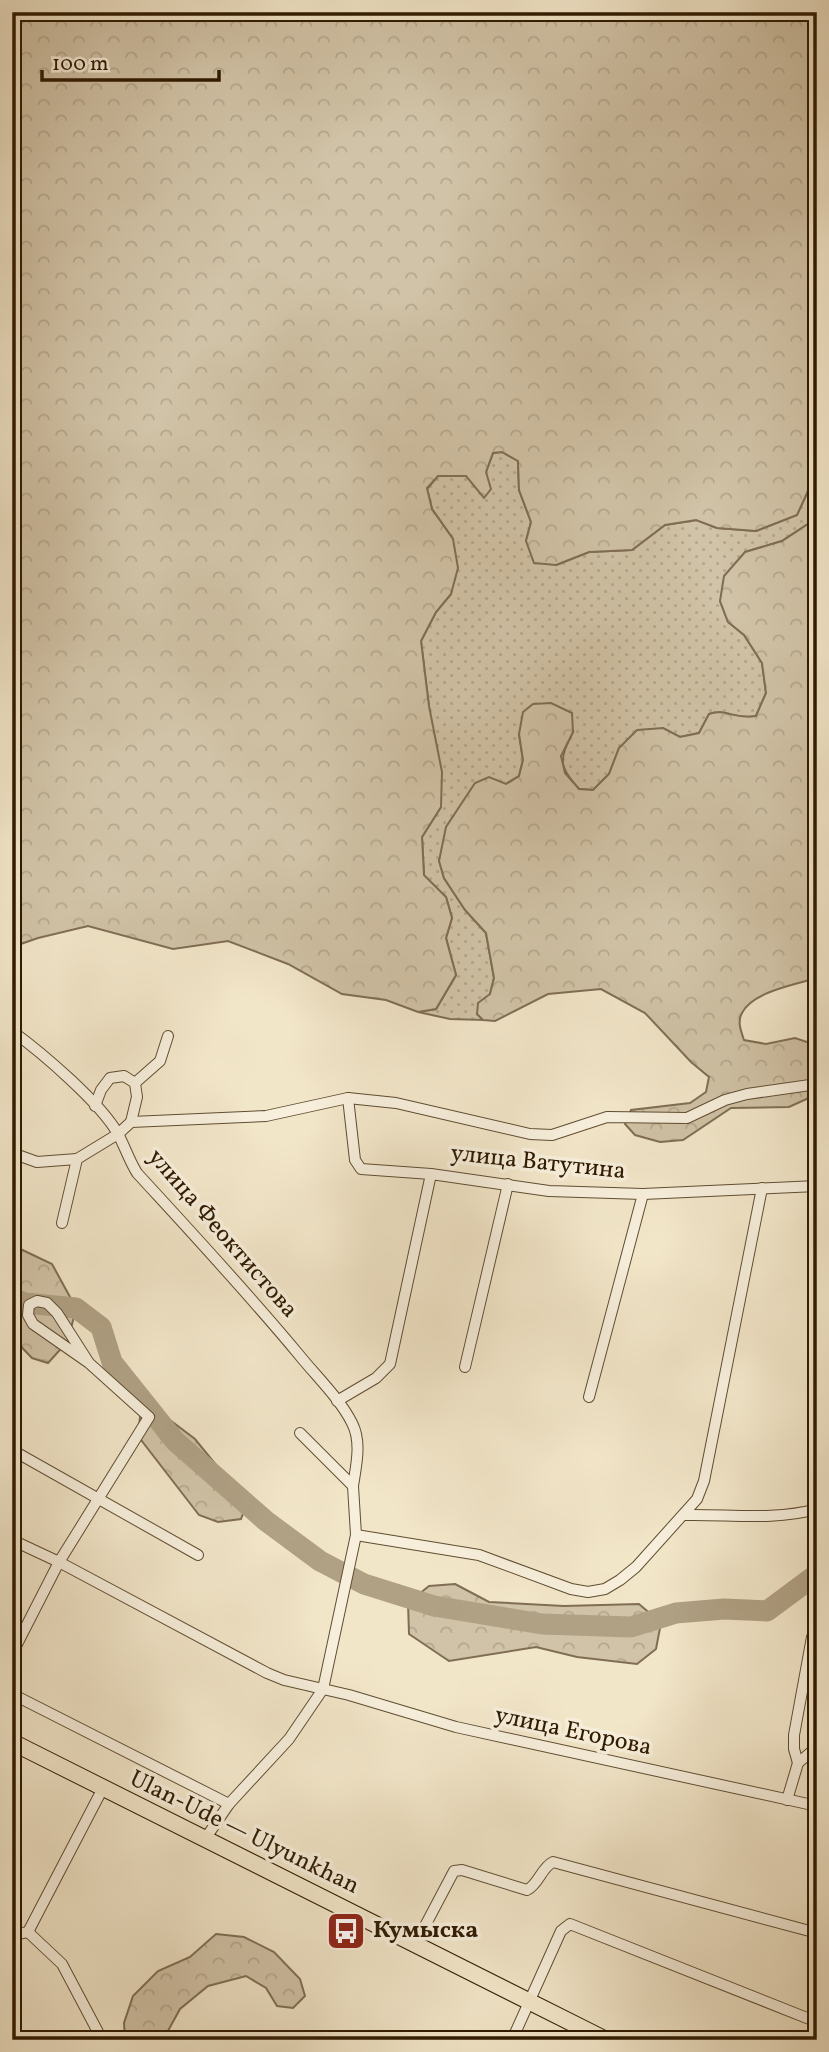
<svg xmlns="http://www.w3.org/2000/svg" width="829" height="2052" font-family="Vollkorn,serif">
<defs>
<pattern id="green-dots" width="8" height="8" patternUnits="userSpaceOnUse" patternTransform="scale(1.75)"><rect width="8" height="8" fill="#d1c3a7"/><path d="M2 2h.1M6 6h.1" fill="none" stroke="#b4a78e" stroke-width="1.8" stroke-linecap="round"/></pattern>
<pattern id="forest-crowns" width="20" height="18" patternUnits="userSpaceOnUse" patternTransform="scale(1.75)"><rect width="20" height="18" fill="#d1c3a7"/><path d="M2 6a3 3 0 1 1 6 0M12 15a3 3 0 1 1 6 0" fill="none" stroke="#b4a78e"/></pattern>
</defs>
<rect width="100%" height="100%" fill="#f2e6c9"/>
<filter id="stains"><feTurbulence type="fractalNoise" baseFrequency=".00286" numOctaves="4"/><feColorMatrix values="0 0 0 0 .2 0 0 0 0 .09 0 0 0 0 .02 0 0 0 .5 -.17"/></filter>
<radialGradient id="worn" r=".72"><stop offset=".6" stop-color="#630" stop-opacity="0"/><stop offset="1" stop-color="#630" stop-opacity=".3"/></radialGradient>
<path fill="url(#green-dots)" stroke="#806e54" stroke-width="2" d="M502,452L518,461L519,490L531,522L526,541L556,565L589,552L632,550L665,525L697,520L717,528L756,531L797,515L817,471V522H811L782,541L745,552L720,601L728,622L744,635L762,663L766,693L756,716C735,720 725,708 709,714L699,733L680,737L663,728L619,748L609,774L593,790L579,789C558,766 559,760 573,732L519,734L523,760L519,776L506,784L439,860L444,878L465,910L486,933L494,978L490,994L477,1014L483,1020L450,1019L418,1012L436,1009L456,975L446,938L452,918L446,897L424,876L422,837L441,807L421,641L436,612L451,594L453,539L432,509L427,489L438,476H466L486,472L493,453Z"/>
<g fill="url(#forest-crowns)" stroke="#806e54" stroke-width="2">
<polygon points="12,12 817,12 817,471 797,515 756,531 717,528 696,520 665,525 632,550 589,552 556,565 534,563 526,541 531,522 519,490 518,461 502,452 493,453 486,472 491,489 484,498 466,476 438,476 427,488 432,509 453,539 458,568 451,594 436,612 421,641 429,706 442,772 441,807 422,837 424,875 446,897 452,918 446,938 456,975 436,1009 418,1012 386,1000 342,994 288,964 228,941 173,949 88,926 38,938 12,947"/>
<path d="M811,522H817V978C796,984 752,992 742,1013C737,1022 741,1031 744,1040L766,1044L795,1038L813,1044C820,1063 815,1079 811,1097L789,1107L731,1108L683,1140L660,1142L635,1135L625,1124L631,1110L690,1103L706,1092L709,1077L691,1062L645,1013L601,989L548,994L495,1021L483,1020L477,1014L478,1003L490,994L494,978L486,933L465,910L444,878L439,861L446,827L475,783L489,777L506,784L519,776L523,760L519,734L523,712L533,704L551,703L572,713L573,732L561,756L565,773L579,789L593,790L609,774L619,748L637,730L663,728L680,737L699,733L709,714C725,708 735,720 756,716L766,693L762,663L744,635L728,622L720,601L724,576L745,552L782,541Z"/>
<polygon points="12,1245 52,1264 76,1308 68,1341 48,1363 32,1358 12,1337"/>
<polygon points="158,1411 195,1439 247,1503 241,1519 218,1522 199,1515 138,1436 140,1417"/>
<polygon points="455,1584 489,1602 564,1606 639,1604 661,1623 656,1649 637,1664 577,1657 536,1647 449,1661 409,1634 408,1603 429,1586"/>
<polygon points="216,1934 244,1937 274,1952 300,1979 305,1996 293,2008 277,2006 266,1988 246,1976 208,1986 180,2009 163,2040 125,2040 124,2023 133,1996 158,1971 190,1957"/>
</g>
<g fill="none" stroke-linecap="round" stroke-linejoin="round">
<polyline stroke="#b0a185" stroke-width="21" points="12,1298 25,1303 76,1308 101,1327 112,1362 175,1441 266,1521 320,1561 364,1584 434,1606 542,1624 631,1627 676,1613 724,1609 767,1611 817,1574"/>
<g stroke="#604d32" stroke-width="12">
<g id="street">
<path d="M12,1031C41,1052 101,1103 118,1134C125,1147 129,1160 137,1173C192,1233 248,1293 300,1356C317,1377 340,1399 352,1423C362,1442 356,1466 353,1486"/>
<polyline points="135,1083 160,1061 168,1036"/>
<polyline points="348,1098 355,1160 361,1169 431,1174"/>
<polyline points="95,1106 101,1090 110,1078 124,1076 135,1083 137,1097 131,1122"/>
<polyline points="12,1153 37,1162 77,1159"/>
<polyline points="62,1223 77,1159 118,1134 131,1122 266,1116 348,1098 396,1103 530,1134 552,1135 607,1117 687,1118 725,1100 747,1094 817,1084"/>
<polyline points="465,1367 508,1184"/>
<polyline points="589,1397 643,1194"/>
<polyline points="337,1401 376,1378 390,1364 431,1174 549,1191 643,1194 817,1186"/>
<polyline points="12,1450 198,1555"/>
<path d="M685,1515C729,1514 773,1521 817,1509"/>
<polyline points="356,1535 479,1555 571,1589 588,1592 605,1589 620,1580 636,1567 697,1499 704,1481 762,1188"/>
<polyline points="12,1540 59,1562 267,1673 284,1680 349,1695 456,1727 817,1806"/>
<polyline points="12,1654 59,1562 149,1417 89,1363 57,1313 47,1303 37,1301 29,1305 28,1315 33,1324 89,1363"/>
<polyline points="12,1694 229,1804 205,1839"/>
<polyline points="798,1763 794,1749 794,1735 812,1637"/>
<polyline points="787,1800 798,1763 817,1747"/>
<polyline points="229,1804 289,1739 323,1689 356,1535 353,1486 300,1433"/>
<polyline points="28,1932 62,1964 98,2032 98,2040"/>
<polyline points="12,1935 28,1932 103,1788"/>
<path d="M416,1943L454,1871L462,1870L527,1890C539,1884 541,1868 553,1862L817,1933"/>
<polyline points="512,2040 561,1931 570,1924 817,2022"/>
</g>
</g>
<g stroke="#2f1a00" stroke-width="18">
<polyline id="primary" points="12,1742 606,2040"/>
</g>
<use href="#street" stroke="#f7efdc" stroke-width="10"/>
<use href="#primary" stroke="#f2e6c9" stroke-width="16"/>
</g>
<defs>
<g id="bus-square" transform="scale(2.0125)"><rect x="-9" y="-9" width="18" height="18" rx="4" fill="#8f2418" stroke="#f7efdc"/><path d="M-5-6H5V4H4V6H2V4H-2V6H-4V4H-5ZM-3.5-4V0h7V-4ZM-3.5 1.2v1.5H-2V1.2ZM2 1.2v1.5H3.5V1.2Z" fill="#fff"/></g>
</defs>
<g fill-rule="evenodd">
<use href="#bus-square" x="346" y="1931"/>
</g>
<g text-anchor="middle" dominant-baseline="central" stroke-width="7" stroke-linejoin="round" paint-order="stroke">
<g font-size="24" fill="#2f1a00" stroke="#f7efdc">
<text transform="translate(538 1163) rotate(6)">улица Ватутина</text>
<text transform="translate(222 1234) rotate(49)">улица Феоктистова</text>
<text transform="translate(573 1732) rotate(12)">улица Егорова</text>
<text transform="translate(244 1833) rotate(26)">Ulan-Ude — Ulyunkhan</text>
</g>
<g font-size="24" font-weight="bold" fill="#2f1a00" stroke="#f7efdc" text-anchor="start">
<text x="373" y="1931">Кумыска</text>
</g>
</g>
<rect width="829" height="2052" fill="none" stroke="#f2e6c9" stroke-width="42"/>
<rect x="14" y="14" width="801" height="2024" fill="none" stroke="#2f1a00" stroke-width="3.5"/>
<rect x="21" y="21" width="787" height="2010" fill="none" stroke="#2f1a00" stroke-width="2"/>
<path d="M42 70v10h177v-10" fill="none" stroke="#2f1a00" stroke-width="3.5"/>
<text x="52" y="70" font-size="21" fill="#2f1a00" stroke="#f7efdc" stroke-width="5" paint-order="stroke">100 m</text>
<rect width="100%" height="100%" filter="url(#stains)"/>
<rect width="100%" height="100%" fill="url(#worn)"/>
</svg>
